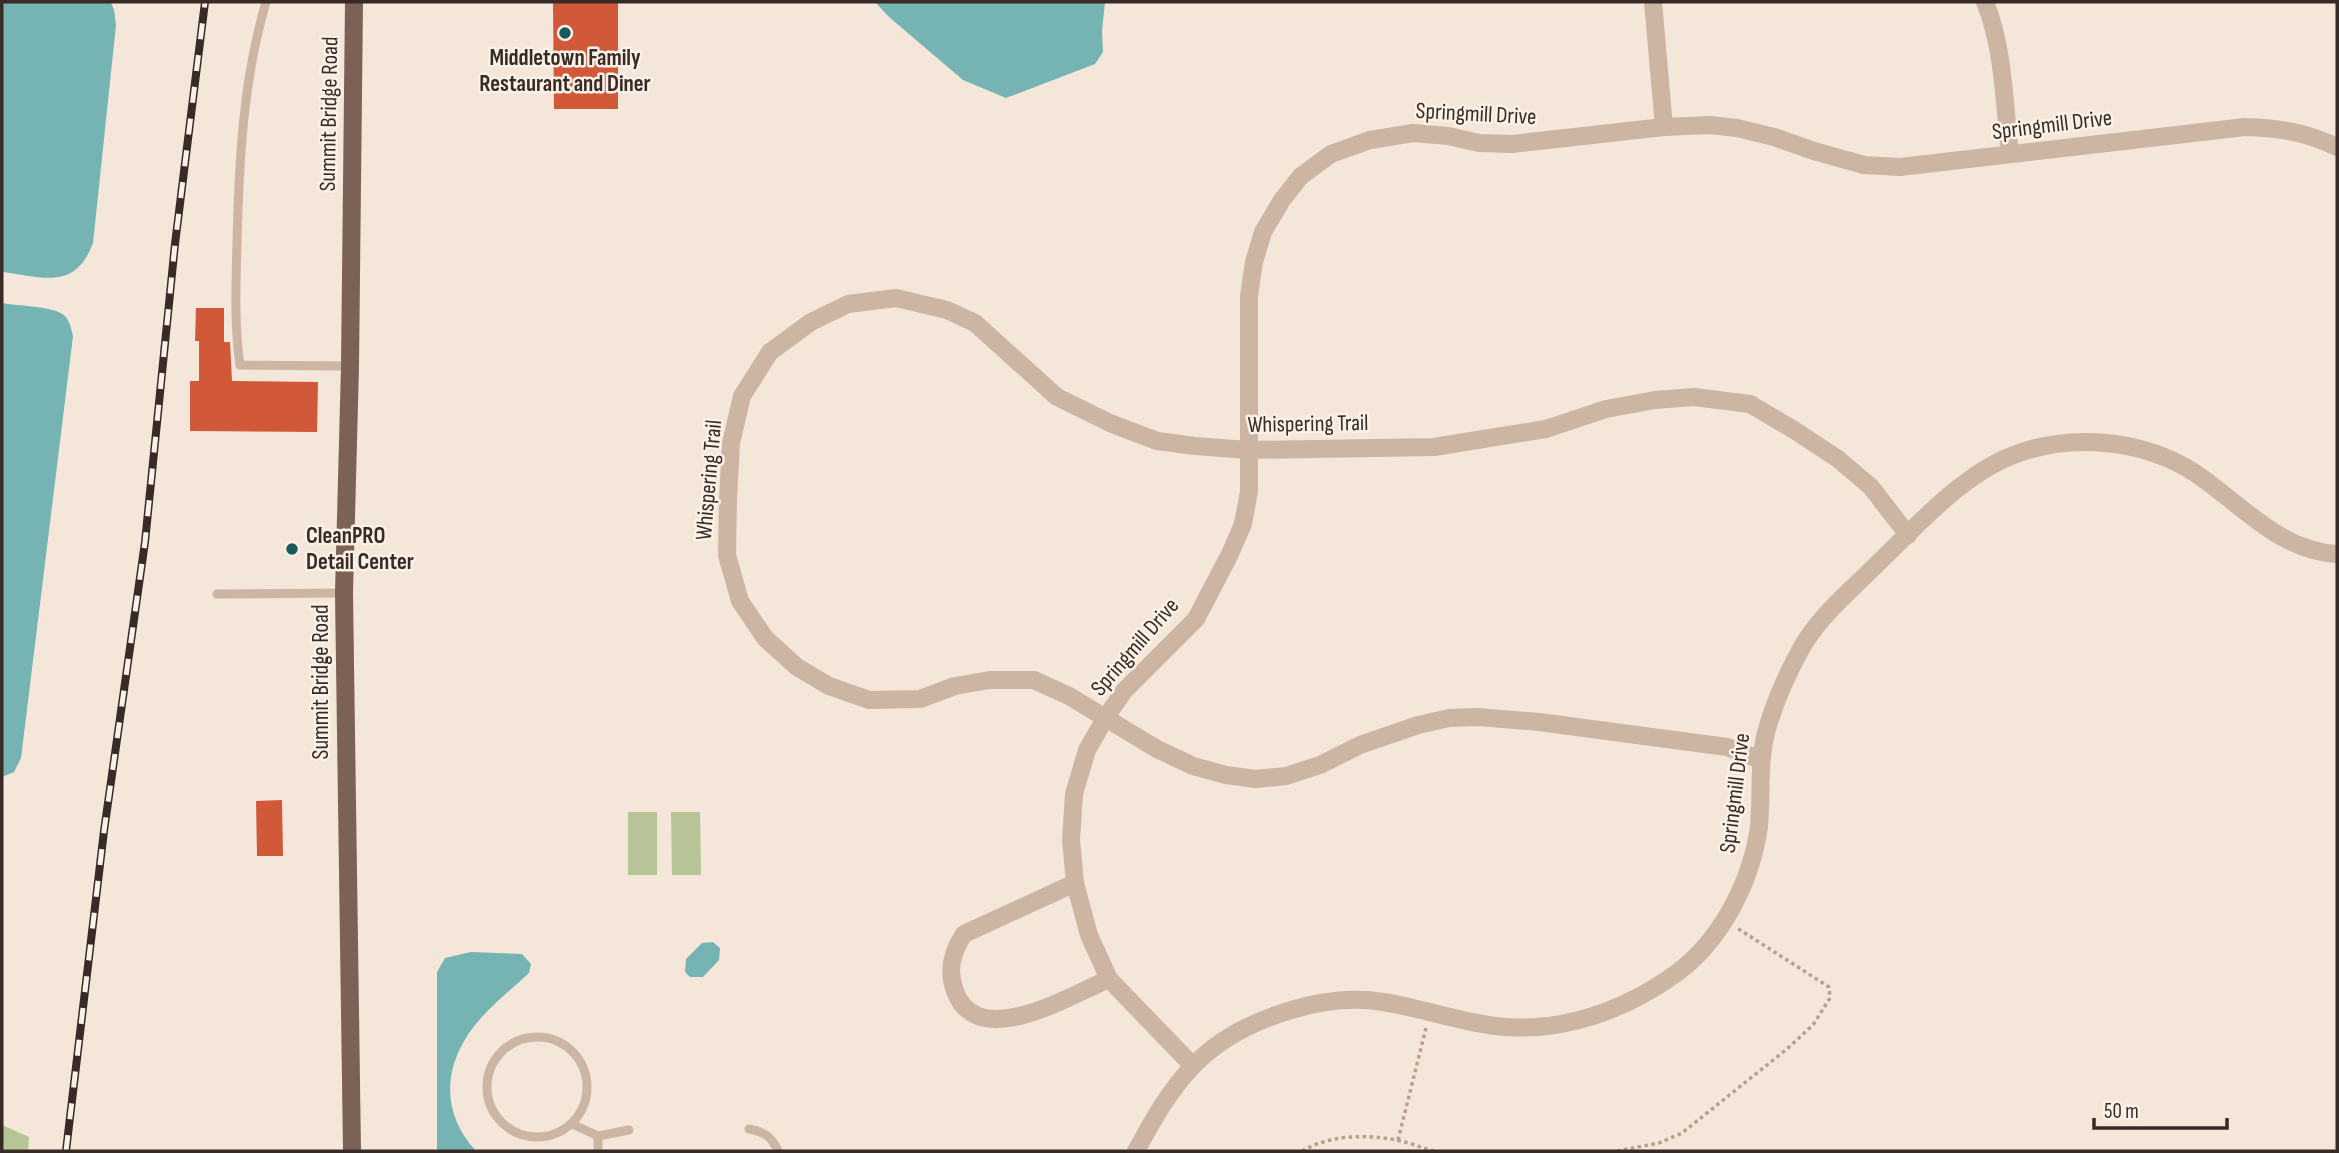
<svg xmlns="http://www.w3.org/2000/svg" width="2339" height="1153" font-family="'Sofia Sans Condensed',sans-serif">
<rect width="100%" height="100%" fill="#f4e6d9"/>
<g fill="#b7c498">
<rect x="628" y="812" width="29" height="63"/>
<polygon points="671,812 700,812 701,875 672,875"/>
<polygon points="2,1125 29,1137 28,1151 2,1151"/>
</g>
<g fill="#76b3b3">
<path d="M2,2H111L114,10L116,25L93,243C75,291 43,277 2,272Z"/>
<polygon points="875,2 1105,2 1102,31 1103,52 1095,64 1006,98 963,80 889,17"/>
<path d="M2,303C17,306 52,306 64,315C70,321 71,328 73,336L21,758L14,772L2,777Z"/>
<polygon points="713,942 720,948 719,960 703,977 690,977 685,972 686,959 702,943"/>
<path d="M471,952L522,954L531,964L529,973C513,988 495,1002 481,1018C445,1058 437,1109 476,1151H437V972L445,958Z"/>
</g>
<g fill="#d1593a">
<polygon points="553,2 618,2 618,109 554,109"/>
<polygon points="196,308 224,308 224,342 230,342 232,381 318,382 317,432 190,431 190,381 199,381 199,341 195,341"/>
<polygon points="282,800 283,856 257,856 256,801"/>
</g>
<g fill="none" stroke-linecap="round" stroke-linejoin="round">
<g stroke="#b99f8e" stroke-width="3.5" stroke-dasharray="3.5 3.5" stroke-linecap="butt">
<polyline points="1398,1140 1426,1028"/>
<path d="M1302,1151C1330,1135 1364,1134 1396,1140C1409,1142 1421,1148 1434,1151"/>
<polyline points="1617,1151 1659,1143 1682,1133 1787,1049 1813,1025 1830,998 1829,987 1737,928"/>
</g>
<g stroke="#cdb5a4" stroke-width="9">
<path d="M266,2C243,80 239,161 237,242C236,283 234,324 240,365L350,366"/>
<polyline points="217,594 344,593"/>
<circle cx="537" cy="1087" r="50"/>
<polyline points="572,1124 598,1136 598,1151"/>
<path d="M749,1129C765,1132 771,1136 778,1151"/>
<polyline points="598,1136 629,1130"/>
</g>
<g stroke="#cdb5a4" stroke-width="18">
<polyline points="1653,2 1664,127"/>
<path d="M1985,2C2004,48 2004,104 2010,154"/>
<polyline points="1761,760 1727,747 1539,722 1478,717 1449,718 1418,725 1360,745 1320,765 1286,776 1256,779 1226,775 1193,766 1157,749 1069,696 1034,680 990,680 955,686 920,699 869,700 829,686 797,667 765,638 740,601 727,555 728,499 731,443 742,396 770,352 811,322 848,304 896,298 947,310 975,323 1057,397 1110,423 1157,441 1195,446 1248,450 1434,447 1546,429 1606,409 1655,400 1694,397 1750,404 1794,430 1838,459 1871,487 1908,535"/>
<path d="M1075,883L964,934C952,952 947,970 955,991C977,1053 1071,995 1109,979"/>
<path d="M1193,1066L1109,979L1089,935L1075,883L1071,840L1074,794L1087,750L1106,717L1124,691L1196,619L1230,554L1243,524L1249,491V296L1254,262L1263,232L1282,200L1301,176L1331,154L1370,140L1413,133L1448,136L1479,143L1512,144L1664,127L1710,125L1737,128L1774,137L1814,151L1864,165L1900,167L2245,127C2280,128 2305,132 2337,147"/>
<path d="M1136,1151C1153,1120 1170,1089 1195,1064C1238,1020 1323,992 1383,1002C1421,1008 1457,1021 1495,1026C1560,1034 1625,1011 1678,972C1722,939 1752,880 1759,826C1762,793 1758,761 1767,729C1775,701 1788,672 1802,647C1820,616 1848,593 1873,568C1915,528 1963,472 2019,453C2079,432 2153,441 2205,480C2246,510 2283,551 2337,554"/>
</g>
<polyline stroke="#7b6156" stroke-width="18" points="352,1151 344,593 350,366 354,2"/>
<g stroke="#382b26" stroke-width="8">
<polyline id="rail" points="66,1151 104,831 145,542 175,244 205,2"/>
</g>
<use href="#rail" stroke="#fbf1e6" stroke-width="5" stroke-dasharray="16" stroke-linecap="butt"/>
</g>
<g fill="#185b5d" stroke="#fbf1e6" stroke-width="2.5">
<circle cx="565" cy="33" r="7"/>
<circle cx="292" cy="549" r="7"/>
</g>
<g text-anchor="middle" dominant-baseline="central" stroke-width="5" stroke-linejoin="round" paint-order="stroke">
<g font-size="23" font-weight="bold" fill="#382b26" stroke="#fbf1e6">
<text x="565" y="58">Middletown Family<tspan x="565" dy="26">Restaurant and Diner</tspan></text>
<text x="306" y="536" text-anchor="start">CleanPRO<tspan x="306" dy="26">Detail Center</tspan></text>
</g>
<g font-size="23" fill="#382b26" stroke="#fbf1e6">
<text transform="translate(329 114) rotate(-89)">Summit Bridge Road</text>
<text transform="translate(1476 114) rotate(3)">Springmill Drive</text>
<text transform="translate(2052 125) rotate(-7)">Springmill Drive</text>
<text transform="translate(1308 424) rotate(-1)">Whispering Trail</text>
<text transform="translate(709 480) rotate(-85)">Whispering Trail</text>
<text transform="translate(1135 647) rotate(-49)">Springmill Drive</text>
<text transform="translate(321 682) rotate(-90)">Summit Bridge Road</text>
<text transform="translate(1735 793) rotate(-83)">Springmill Drive</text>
</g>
</g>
<rect width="2339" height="1153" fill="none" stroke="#382b26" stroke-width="7"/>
<path d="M2094 1118v10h133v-10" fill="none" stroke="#382b26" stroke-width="3.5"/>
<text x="2104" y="1118" font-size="21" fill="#382b26" stroke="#fbf1e6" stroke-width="5" paint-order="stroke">50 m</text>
</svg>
